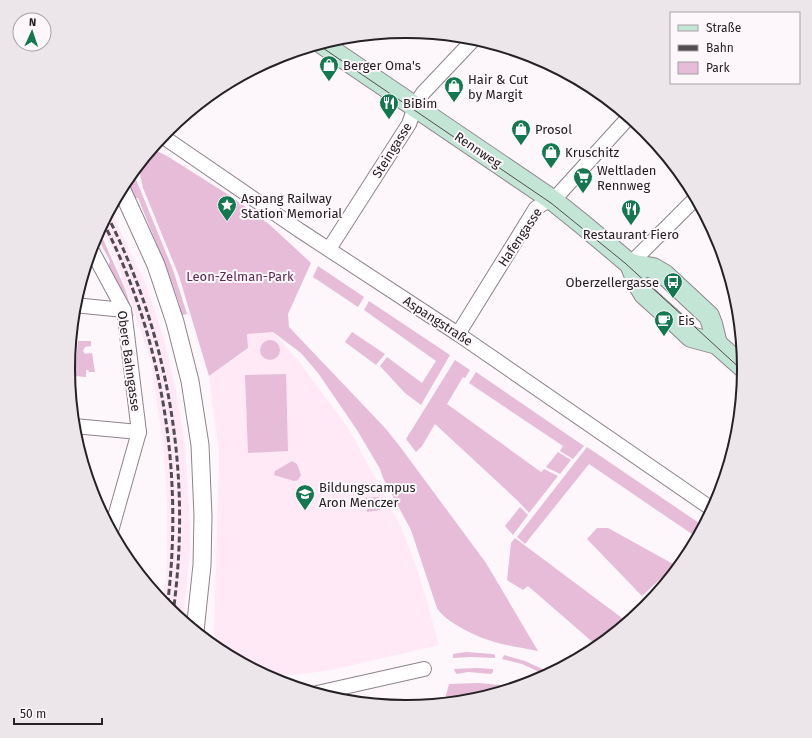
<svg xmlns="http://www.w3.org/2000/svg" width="812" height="738" font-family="'Fira Sans',sans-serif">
<rect width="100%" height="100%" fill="#fdf7fb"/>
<g fill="#ffe9f7">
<polygon points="110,210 146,284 163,336 176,390 185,445 190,522 190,553 183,621 167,608 162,603 166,580 167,558 167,500 164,452 151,361 135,313 112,248 100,228"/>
<polygon points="273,332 298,360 348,428 384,494 401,527 418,571 439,645 332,670 295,675 265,674 256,670 224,652 214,635 219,455 209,376 248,349 246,334"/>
</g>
<g fill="#e6bcd8">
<path d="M151,149H153L167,156L232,197L270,225L311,263L288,314L289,327L386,429L401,448L486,563L538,651C507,645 486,643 458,626C450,621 443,617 437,608L411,530L383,478L380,469L357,430L318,373L301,353L273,332L247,334L248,348L209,376L179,276L143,188L138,165Z"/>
<polygon points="133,172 173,270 187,314 183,315 179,313 178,307 180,306 166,266 164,266 161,258 162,257 138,198 134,198 127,179"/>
<polygon points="99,230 125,289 134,316 128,317 108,268 110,261 96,235"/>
<polygon points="318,266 364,297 358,307 313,277"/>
<polygon points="369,301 450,355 421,405 405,393 380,366 387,357 422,383 436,361 364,310"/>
<polygon points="352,332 385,354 376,365 345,342"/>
<circle cx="270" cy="350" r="10"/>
<polygon points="78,341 91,341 91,346 85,347 83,351 85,354 92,353 95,372 89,372 88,370 86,370 86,377 75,376"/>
<polygon points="455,360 470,370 465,378 463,377 447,404 541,472 544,469 558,476 529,513 518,501 435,424 422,446 416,452 406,439"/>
<polygon points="476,372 584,446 573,459 560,451 563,446 469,383"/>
<polygon points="286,374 288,451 248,453 245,375"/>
<polygon points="587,447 702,525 692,534 589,464 525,544 517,537"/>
<polygon points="558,452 571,460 560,474 546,467"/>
<polygon points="292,461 297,464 301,475 298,480 294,481 274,475 275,471"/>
<polygon points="379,497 380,510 367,512 365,498"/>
<polygon points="520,507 528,515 513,535 505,526"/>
<polygon points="597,528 608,528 675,565 642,596 587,539"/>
<polygon points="515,538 622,618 596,645 528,586 523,590 507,580 511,543"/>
<polygon points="466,652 493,654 495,655 495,658 471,657 453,658 453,654"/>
<polygon points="504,655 525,661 551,673 546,675 522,664 502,659"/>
<polygon points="477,668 493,669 493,672 491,674 468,672 457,674 455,672 454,669"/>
<polygon points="478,683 501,685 509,689 472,701 444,703 449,684"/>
</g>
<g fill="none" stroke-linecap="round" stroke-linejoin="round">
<g stroke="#90838c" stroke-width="16">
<g id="minor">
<polyline points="162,136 299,230 458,334 712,509"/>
<polyline points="91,249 124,310 139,432 111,531"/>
<polyline points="329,249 409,124 416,104 423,93 475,38"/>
<polyline points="630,264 696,198"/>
<polyline points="74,305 124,310"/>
<polyline points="458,334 536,208 559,194 629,117"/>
<polyline points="74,426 139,432"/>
<polyline points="317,693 424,669"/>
</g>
</g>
<g stroke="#90838c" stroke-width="19">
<polyline id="tertiary" points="121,188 156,265 175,322 190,381 200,445 203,516 202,565 195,631"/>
</g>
<g stroke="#90838c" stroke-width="22">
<g id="secondary">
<polyline points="321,43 551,199 581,223 630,264 653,268 665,275 709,316 712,324 717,344 744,368"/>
<polyline points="630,264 638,284 644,294 674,321 691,337 717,344"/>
</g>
</g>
<use href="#minor" stroke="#fff" stroke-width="14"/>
<use href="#tertiary" stroke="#fff" stroke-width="17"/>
<use href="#secondary" stroke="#c3e5d6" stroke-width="20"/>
<polyline stroke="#514c4f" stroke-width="1" points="317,44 551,203 625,263 744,372"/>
<g stroke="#514c4f" stroke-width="3" stroke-dasharray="6 3" stroke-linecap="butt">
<path d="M107,215C170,338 192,477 173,613"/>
<path d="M103,222C164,339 184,478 167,608"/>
</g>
</g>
<defs>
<g id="shop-pin" transform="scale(1)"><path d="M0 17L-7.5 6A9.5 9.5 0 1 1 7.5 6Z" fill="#13774f" stroke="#fdf7fb"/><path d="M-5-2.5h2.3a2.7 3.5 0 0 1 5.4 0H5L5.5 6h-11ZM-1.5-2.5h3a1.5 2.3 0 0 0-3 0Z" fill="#fff"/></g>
<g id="restaurant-pin" transform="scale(1)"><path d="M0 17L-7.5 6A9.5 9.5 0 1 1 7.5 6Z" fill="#13774f" stroke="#fdf7fb"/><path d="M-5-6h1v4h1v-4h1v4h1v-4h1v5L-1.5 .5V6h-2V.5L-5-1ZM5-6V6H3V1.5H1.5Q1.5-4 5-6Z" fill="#fff"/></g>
<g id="supermarket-pin" transform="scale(1)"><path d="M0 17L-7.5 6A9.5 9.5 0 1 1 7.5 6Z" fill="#13774f" stroke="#fdf7fb"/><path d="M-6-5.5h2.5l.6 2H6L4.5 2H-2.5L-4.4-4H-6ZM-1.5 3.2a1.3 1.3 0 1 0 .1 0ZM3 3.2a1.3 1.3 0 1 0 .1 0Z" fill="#fff"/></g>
<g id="sight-pin" transform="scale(1)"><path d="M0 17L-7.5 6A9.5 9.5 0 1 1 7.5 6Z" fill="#13774f" stroke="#fdf7fb"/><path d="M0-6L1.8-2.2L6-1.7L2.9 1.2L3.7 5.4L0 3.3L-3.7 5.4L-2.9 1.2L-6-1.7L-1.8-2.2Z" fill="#fff"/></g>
<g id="bus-pin" transform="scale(1)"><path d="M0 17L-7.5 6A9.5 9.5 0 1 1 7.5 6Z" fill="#13774f" stroke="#fdf7fb"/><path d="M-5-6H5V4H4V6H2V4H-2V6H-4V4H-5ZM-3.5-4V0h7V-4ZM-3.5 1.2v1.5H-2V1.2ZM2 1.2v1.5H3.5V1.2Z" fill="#fff"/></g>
<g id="cafe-pin" transform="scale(1)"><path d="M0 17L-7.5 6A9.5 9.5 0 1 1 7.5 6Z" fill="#13774f" stroke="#fdf7fb"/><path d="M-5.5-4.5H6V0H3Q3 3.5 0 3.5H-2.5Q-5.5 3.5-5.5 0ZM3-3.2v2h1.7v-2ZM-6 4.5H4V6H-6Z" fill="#fff"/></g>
<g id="school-pin" transform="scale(1)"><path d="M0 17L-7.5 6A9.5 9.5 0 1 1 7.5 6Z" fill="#13774f" stroke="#fdf7fb"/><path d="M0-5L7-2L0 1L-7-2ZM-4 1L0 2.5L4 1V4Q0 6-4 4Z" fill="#fff"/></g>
</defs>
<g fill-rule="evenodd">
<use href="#shop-pin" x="329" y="65"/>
<use href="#shop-pin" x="454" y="86"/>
<use href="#restaurant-pin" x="389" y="103"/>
<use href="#shop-pin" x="521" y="129"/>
<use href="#shop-pin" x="551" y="152"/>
<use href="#supermarket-pin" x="583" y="177"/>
<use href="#sight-pin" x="227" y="205"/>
<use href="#restaurant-pin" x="631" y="209"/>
<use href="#bus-pin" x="673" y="282"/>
<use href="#cafe-pin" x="664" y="320"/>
<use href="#school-pin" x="305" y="494"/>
</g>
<g text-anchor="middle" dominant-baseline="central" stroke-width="4" stroke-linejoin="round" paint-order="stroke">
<g font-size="13" fill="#262124" stroke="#fdf7fb" text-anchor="start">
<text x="343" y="65">Berger Oma's</text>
<text x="468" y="79">Hair &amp; Cut<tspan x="468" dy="15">by Margit</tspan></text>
<text x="403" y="103">BiBim</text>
<text x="535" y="129">Prosol</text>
<text x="565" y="152">Kruschitz</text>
<text x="597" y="170">Weltladen<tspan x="597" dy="15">Rennweg</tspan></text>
<text x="241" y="198">Aspang Railway<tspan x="241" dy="15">Station Memorial</tspan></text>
<text x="631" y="234" text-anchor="middle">Restaurant Fiero</text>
<text x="659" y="282" text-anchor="end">Oberzellergasse</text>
<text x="678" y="320">Eis</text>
<text x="319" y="487">Bildungscampus<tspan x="319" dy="15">Aron Menczer</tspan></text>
</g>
<g font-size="13" fill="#262124" stroke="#fdf7fb">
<text transform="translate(392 150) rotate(-58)">Steingasse</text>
<text transform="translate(478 150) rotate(34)">Rennweg</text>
<text transform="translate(520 237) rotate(-56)">Hafengasse</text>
<text transform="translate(438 321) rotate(33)">Aspangstraße</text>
<text transform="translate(129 361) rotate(82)">Obere Bahngasse</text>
</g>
<g font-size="13" fill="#5f2851" stroke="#fdf7fb">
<text x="240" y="276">Leon-Zelman-Park</text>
</g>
</g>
<path d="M0 0H812V738H0ZM75 369a331 331 0 1 1 662 0a331 331 0 1 1-662 0Z" fill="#ece6ea" fill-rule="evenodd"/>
<path fill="none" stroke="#262124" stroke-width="2" d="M75 369a331 331 0 1 1 662 0a331 331 0 1 1-662 0Z"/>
<rect x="670" y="12" width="130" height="72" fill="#fdf7fb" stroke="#a7a1a5"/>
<rect x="678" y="25" width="20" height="6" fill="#c3e5d6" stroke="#a7a1a5"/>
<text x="706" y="32" font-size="12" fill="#262124">Straße</text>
<rect x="678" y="45" width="20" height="6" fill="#514c4f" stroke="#a7a1a5"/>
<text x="706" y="52" font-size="12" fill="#262124">Bahn</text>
<rect x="678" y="62" width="20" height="12" fill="#e6bcd8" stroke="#a7a1a5"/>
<text x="706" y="72" font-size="12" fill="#262124">Park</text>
<g transform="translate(32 32) rotate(3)"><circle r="19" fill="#fdf7fb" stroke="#a7a1a5"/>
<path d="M0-3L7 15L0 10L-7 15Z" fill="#13774f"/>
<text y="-6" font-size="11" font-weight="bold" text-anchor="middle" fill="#262124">N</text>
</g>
<path d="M14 718v6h88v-6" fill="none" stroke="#262124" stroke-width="2"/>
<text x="20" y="718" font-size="12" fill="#262124" stroke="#fdf7fb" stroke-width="3" paint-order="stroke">50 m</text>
</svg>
